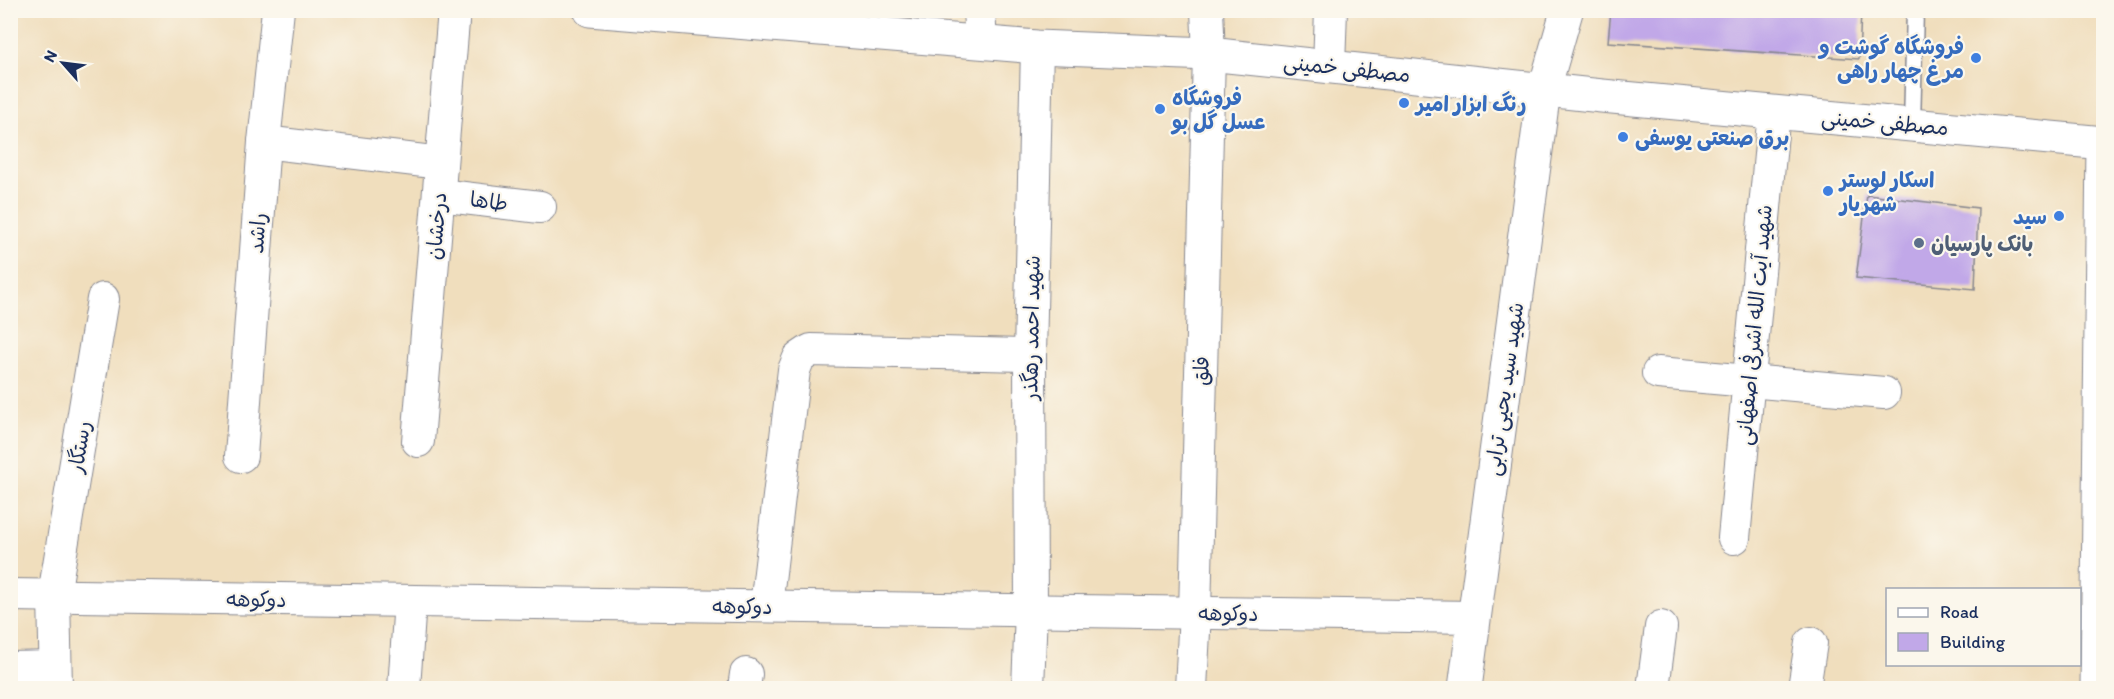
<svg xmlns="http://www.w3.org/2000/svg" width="2114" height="699" font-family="Itim,'Playpen Sans Arabic',sans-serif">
<rect width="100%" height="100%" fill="#fbf7ec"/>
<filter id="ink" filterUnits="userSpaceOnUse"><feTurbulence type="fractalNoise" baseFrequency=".0167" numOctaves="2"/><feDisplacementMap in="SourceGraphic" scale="12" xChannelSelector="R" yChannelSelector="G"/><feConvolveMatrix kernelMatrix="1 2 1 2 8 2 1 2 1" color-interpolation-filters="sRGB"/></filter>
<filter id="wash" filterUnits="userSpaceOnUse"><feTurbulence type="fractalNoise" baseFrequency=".008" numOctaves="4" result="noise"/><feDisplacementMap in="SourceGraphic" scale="24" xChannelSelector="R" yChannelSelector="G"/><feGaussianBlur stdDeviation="1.35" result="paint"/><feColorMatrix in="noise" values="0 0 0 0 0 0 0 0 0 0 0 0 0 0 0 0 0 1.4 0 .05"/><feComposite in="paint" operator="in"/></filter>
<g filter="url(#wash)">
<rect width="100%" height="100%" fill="#f0debd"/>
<g id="blocks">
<g fill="#c1a8e8">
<polygon points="1611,10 1861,10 1859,59 1608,42"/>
<polygon points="1867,195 1978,208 1975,289 1856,278"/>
</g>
</g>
</g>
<g filter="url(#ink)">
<use href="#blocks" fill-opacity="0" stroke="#86868e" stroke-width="1.5"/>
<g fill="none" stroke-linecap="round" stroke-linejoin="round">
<g stroke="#86868e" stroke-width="19">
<polyline id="lane" points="1912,125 1915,10"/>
</g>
<g stroke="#86868e" stroke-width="34">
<g id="street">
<polyline points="979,10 981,42"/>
<polyline points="1329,66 1331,10"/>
<polyline points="1544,90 1567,10"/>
<polyline points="264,142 441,163"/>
<polyline points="439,195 540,207"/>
<polyline points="1658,373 1884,393"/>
<polyline points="418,441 454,10"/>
<polyline points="241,456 264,142 278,10"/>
<polyline points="1734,538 1774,112"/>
<polyline points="10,595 1474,617"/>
<polyline points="766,606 794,370 799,358 811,350 1030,355"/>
<polyline points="10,668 55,667"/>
<polyline points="56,688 54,595 103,299"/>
<polyline points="404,688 410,601"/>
<polyline points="744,688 746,674"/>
<polyline points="1028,688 1031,610 1030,355 1037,47"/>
<polyline points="1191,688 1195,613 1209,54 1207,10"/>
<polyline points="1653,688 1661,627"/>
<polyline points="1804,688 1811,643"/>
</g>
</g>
<g stroke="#86868e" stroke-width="35">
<g id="secondary">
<polyline points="590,10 1037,47 1209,54 1602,96 2104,143"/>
<polyline points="1465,688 1544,90"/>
<polyline points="2097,688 2103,143"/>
</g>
</g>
<use href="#lane" stroke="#fff" stroke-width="16"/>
<use href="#street" stroke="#fff" stroke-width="32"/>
<use href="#secondary" stroke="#fff" stroke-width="33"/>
</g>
</g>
<g fill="#3f7fe0" stroke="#fbf7ec" stroke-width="2">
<circle cx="1976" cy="58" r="6"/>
<circle cx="1404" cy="103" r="6"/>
<circle cx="1160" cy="109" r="6"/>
<circle cx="1623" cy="137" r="6"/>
<circle cx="1828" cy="191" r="6"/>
<circle cx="2059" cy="216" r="6"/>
</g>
<circle fill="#5c6f8a" stroke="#fbf7ec" stroke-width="2" cx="1919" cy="243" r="6"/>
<g text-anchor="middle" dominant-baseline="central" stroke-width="4.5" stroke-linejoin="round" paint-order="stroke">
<g font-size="21" font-weight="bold" fill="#366cbe" stroke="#fbf7ec" text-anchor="start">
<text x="1964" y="46" text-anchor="end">فروشگاه گوشت و<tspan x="1964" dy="24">مرغ چهار راهی</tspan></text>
<text x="1172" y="97">فروشگاه<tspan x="1172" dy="24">عسل گل بو</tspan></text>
<text x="1416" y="103">رنگ ابزار امیر</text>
<text x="1635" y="137">برق صنعتی یوسفی</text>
<text x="1840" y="179">اسکار لوستر<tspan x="1840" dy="24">شهریار</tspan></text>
<text x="2047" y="216" text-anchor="end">سید</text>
</g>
<g font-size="21" fill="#1b2f5e" stroke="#fbf7ec">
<text transform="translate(1347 68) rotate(6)">مصطفی خمینی</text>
<text transform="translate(1885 122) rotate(5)">مصطفی خمینی</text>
<text transform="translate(489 201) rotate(7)">طاها</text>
<text transform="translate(436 226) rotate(-85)">درخشان</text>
<text transform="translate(257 233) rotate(-86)">راشد</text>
<text transform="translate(1754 325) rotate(-85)">شهید آیت الله اشرفی اصفهانی</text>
<text transform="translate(1031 328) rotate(-89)">شهید احمد رهگذر</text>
<text transform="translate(1201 371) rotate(-89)">فلق</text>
<text transform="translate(1504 389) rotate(-82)">شهید سید یحیی ترابی</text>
<text transform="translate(79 447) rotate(-81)">رستگار</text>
<text transform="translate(256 599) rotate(1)">دوکوهه</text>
<text transform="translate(742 606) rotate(1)">دوکوهه</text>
<text transform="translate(1228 613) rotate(1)">دوکوهه</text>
</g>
<g font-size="21" font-weight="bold" fill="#4e5e75" stroke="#fbf7ec" text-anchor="start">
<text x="1931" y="243">بانک پارسیان</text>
</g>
</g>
<rect width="2114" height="699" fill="none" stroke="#fbf7ec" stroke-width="36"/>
<rect x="1886" y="588" width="195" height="78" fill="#fbf7ec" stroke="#a1a7b3" stroke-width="1.5"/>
<rect x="1898" y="608" width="30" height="9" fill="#ffffff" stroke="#a1a7b3" stroke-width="1.5"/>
<text x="1940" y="618" font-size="18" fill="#1b2f5e">Road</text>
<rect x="1898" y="633" width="30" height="18" fill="#c1a8e8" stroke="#a1a7b3" stroke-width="1.5"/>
<text x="1940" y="648" font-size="18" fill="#1b2f5e">Building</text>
<g transform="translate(63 63) rotate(298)" stroke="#fbf7ec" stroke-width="4.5" paint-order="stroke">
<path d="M0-4.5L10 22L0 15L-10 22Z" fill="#1b2f5e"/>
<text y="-9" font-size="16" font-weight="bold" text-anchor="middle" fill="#1b2f5e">N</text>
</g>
</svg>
